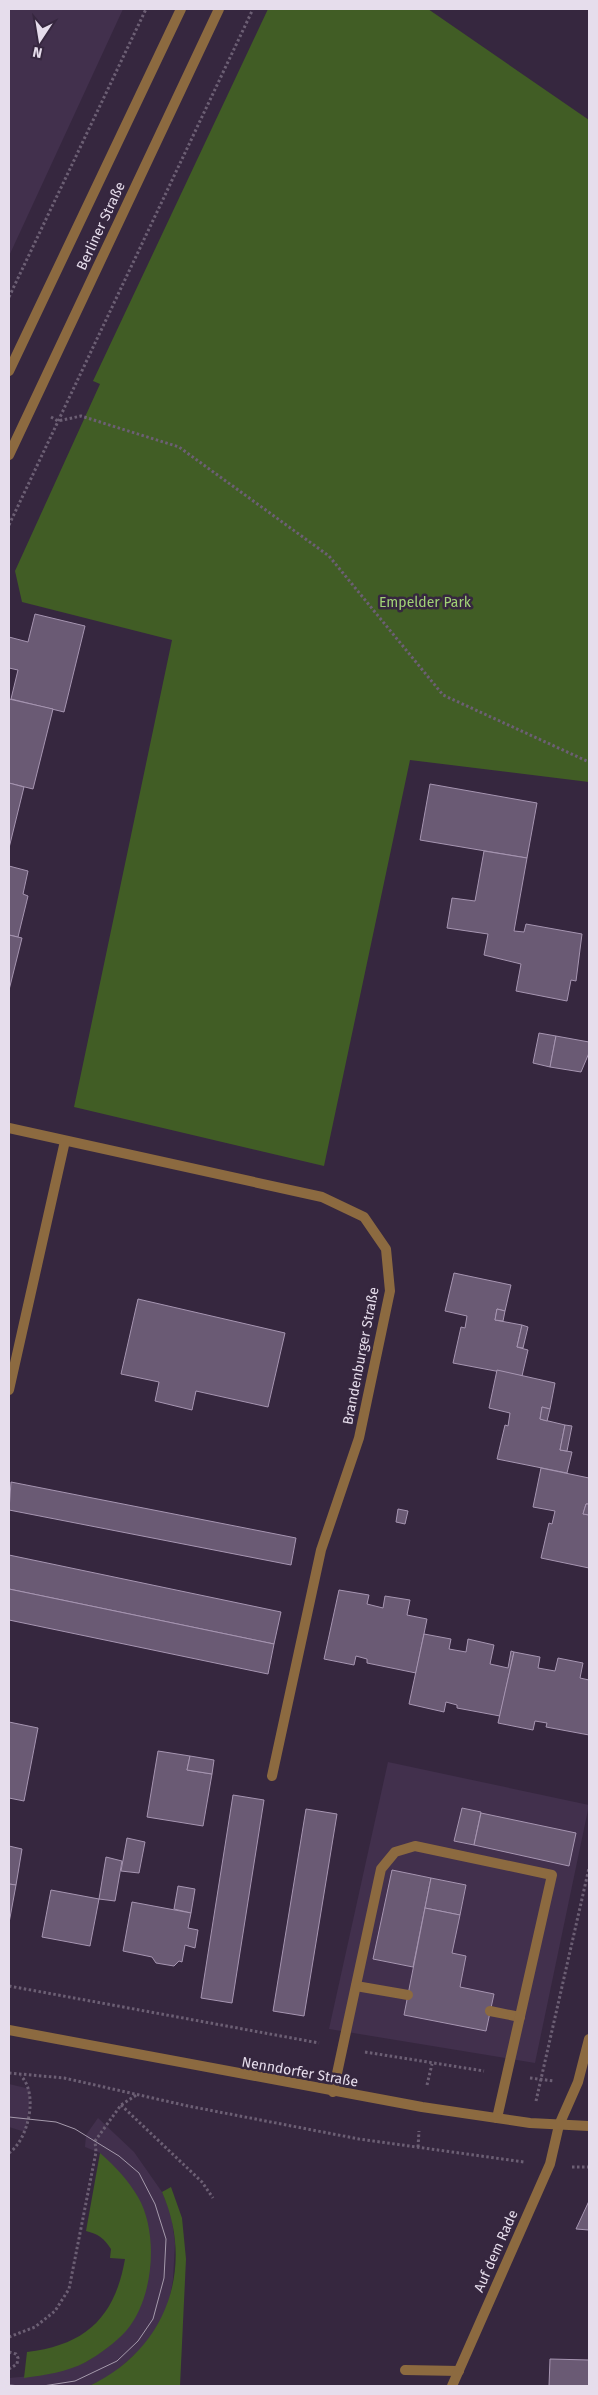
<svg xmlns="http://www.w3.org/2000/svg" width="598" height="2395" font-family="'Fira Sans',sans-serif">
<rect width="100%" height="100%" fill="#36273f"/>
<g fill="#42304d">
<polygon points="9,9 123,9 9,256"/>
<polygon points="388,1762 589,1805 535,2063 329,2029"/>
<polygon points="9,2084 30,2089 28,2119 25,2132 9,2127"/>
<polygon points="98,2118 134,2152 162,2192 171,2213 175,2243 173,2279 169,2303 158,2326 144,2346 111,2376 89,2386 9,2386 9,2378 42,2375 86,2362 107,2348 126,2330 140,2307 100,2153 85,2147 86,2135"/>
</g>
<g fill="#415d25">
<polygon points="268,9 428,9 589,120 589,782 410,760 324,1166 74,1107 172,640 22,602 15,571 100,384 93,381"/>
<path d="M100,2153C115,2166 128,2180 138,2197C159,2233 154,2299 126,2331C115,2343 100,2354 86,2362C67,2372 45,2375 24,2378L27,2352C86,2345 115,2317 125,2259L110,2258L111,2249C104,2238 98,2234 86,2231Z"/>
<path d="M171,2187L182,2218L186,2259L180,2386H89C165,2351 196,2269 162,2192Z"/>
</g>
<g fill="#6a5a74" stroke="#a695b1">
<polygon points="35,614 85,626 64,712 11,699 18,670 9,668 9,637 28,642"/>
<polygon points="9,699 53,709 33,789 9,783"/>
<polygon points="9,783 24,787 9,848"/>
<polygon points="430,784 537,803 527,858 420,840"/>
<polygon points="484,851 527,858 514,931 524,932 526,924 582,934 576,981 571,980 567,1001 516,991 521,964 484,955 488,934 447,928 452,898 475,901"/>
<polygon points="9,866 28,871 23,894 28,896 18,937 9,935"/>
<polygon points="9,935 22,938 9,990"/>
<polygon points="539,1033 556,1036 550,1067 533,1063"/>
<polygon points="556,1036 589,1042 589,1053 581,1072 550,1067"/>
<polygon points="454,1273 511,1285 505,1311 497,1309 495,1320 522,1325 517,1347 528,1350 522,1376 453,1363 461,1327 465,1328 467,1316 445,1311"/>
<polygon points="138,1299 285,1333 268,1407 196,1391 192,1410 155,1401 159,1382 121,1374"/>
<polygon points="497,1309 505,1311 503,1321 495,1320"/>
<polygon points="522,1325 528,1327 523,1348 517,1347"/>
<polygon points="497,1370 555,1383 550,1409 542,1407 540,1419 565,1425 560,1450 572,1452 567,1473 497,1459 505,1425 508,1426 510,1413 489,1408"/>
<polygon points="542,1407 550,1409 547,1421 540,1419"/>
<polygon points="565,1425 572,1426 567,1451 560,1450"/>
<polygon points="541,1468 589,1478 589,1504 586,1504 583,1514 589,1515 589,1568 541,1558 549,1523 552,1524 555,1511 533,1507"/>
<polygon points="11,1482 296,1538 291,1565 9,1510"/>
<polygon points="586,1504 589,1504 589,1515 583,1514"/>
<polygon points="398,1509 408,1511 405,1524 396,1522"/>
<polygon points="9,1555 281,1612 274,1644 9,1589"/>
<polygon points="9,1589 274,1644 268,1674 9,1620"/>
<polygon points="339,1590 369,1595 367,1604 383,1608 385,1596 410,1600 407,1615 427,1619 416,1673 367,1663 367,1659 356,1656 354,1665 324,1659"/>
<polygon points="424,1634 451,1639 449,1649 466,1652 468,1639 494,1645 490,1664 508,1668 511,1651 514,1652 500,1716 457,1708 457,1705 446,1702 444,1712 409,1704"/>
<polygon points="514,1652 540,1657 538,1668 555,1671 558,1658 583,1663 580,1678 589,1680 589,1735 546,1727 547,1723 535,1721 533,1730 498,1723"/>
<polygon points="9,1722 38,1728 24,1801 9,1798"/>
<polygon points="158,1751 190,1756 187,1770 212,1774 203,1826 147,1817"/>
<polygon points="190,1756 214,1760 212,1774 187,1770"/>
<polygon points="233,1795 264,1800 232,2003 201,1998"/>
<polygon points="462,1808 481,1812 474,1845 454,1841"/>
<polygon points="306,1809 337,1814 304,2016 273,2011"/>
<polygon points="481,1813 576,1833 569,1866 474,1845"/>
<polygon points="127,1838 145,1842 139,1873 121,1871"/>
<polygon points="9,1846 22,1849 16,1885 9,1884"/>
<polygon points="106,1857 122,1861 115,1901 99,1899"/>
<polygon points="392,1870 431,1878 413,1967 373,1959"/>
<polygon points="431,1878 466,1885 460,1915 425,1908"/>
<polygon points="9,1884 16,1885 9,1923"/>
<polygon points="178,1886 195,1889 191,1913 174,1909"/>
<polygon points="51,1890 99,1899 90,1946 42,1937"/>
<polygon points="132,1902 191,1913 188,1928 198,1930 195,1948 185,1945 182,1962 179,1961 174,1966 156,1963 152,1957 123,1951"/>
<polygon points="425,1908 460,1915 452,1953 466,1956 460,1987 494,1994 486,2031 404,2015"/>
<polygon points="589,2201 589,2230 576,2229"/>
<polygon points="550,2359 589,2360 589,2386 549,2386"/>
</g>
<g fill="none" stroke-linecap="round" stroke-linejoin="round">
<g stroke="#6c5f74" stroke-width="3" stroke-dasharray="2.5 2.5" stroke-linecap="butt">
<polyline points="9,297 146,9"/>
<polyline points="51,417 58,421 81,416 179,447 329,556 443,695 589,762"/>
<polyline points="9,525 253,9"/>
<polyline points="9,1986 319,2043"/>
<polyline points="365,2052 484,2071"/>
<polyline points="9,2073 64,2078 188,2106 359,2139 524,2162"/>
<polyline points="530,2078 554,2081"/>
<polyline points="427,2085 432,2064"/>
<polyline points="536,2101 589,1868"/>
<polyline points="121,2105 202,2182 213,2198"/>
<polyline points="418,2147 419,2131"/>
<path d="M9,2153C28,2140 39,2094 21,2076"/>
<polyline points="572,2167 589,2167"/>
<polyline points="9,2337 35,2327 55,2311 69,2289 96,2152 95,2141 121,2105 138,2094"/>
<polyline points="9,2352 16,2354 18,2358 17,2364 9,2369"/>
</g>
<g stroke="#8c6a40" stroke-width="10">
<polyline points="356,1986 408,1995"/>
<polyline points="490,2011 520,2017"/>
<polyline points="333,2092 381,1869 395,1852 415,1846 552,1875 497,2118"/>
<polyline points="559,2125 578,2082 589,2039"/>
<polyline points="405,2370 459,2371"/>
</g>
<g stroke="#8c6a40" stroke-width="10">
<polyline points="9,1128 322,1197 364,1217 386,1249 390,1291 359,1438 321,1550 272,1776"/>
<polyline points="9,1390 65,1141"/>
<polyline points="452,2386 550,2164 559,2125"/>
</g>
<g stroke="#8c6a40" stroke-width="10">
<polyline points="9,371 181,9"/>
<polyline points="9,455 219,9"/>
<polyline points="9,2030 422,2107 530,2123 589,2126"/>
</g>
<g stroke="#a59aac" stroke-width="1">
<polyline points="9,2117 56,2122 75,2129 119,2156 139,2173 155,2204 166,2239 164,2278 153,2319 138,2341 117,2361 75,2381 43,2386"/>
<polyline points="9,2385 21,2386"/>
</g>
</g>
<g text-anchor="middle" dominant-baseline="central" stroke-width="5" stroke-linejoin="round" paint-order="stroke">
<g font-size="14" fill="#e6ddec" stroke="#36273f">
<text transform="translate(101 226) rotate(-65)">Berliner Straße</text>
<text transform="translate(361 1356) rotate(-79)">Brandenburger Straße</text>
<text transform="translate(300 2072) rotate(10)">Nenndorfer Straße</text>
<text transform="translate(496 2251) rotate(-66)">Auf dem Rade</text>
</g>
<g font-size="14" fill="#a1d276" stroke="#36273f">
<text x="425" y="602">Empelder Park</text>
</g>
</g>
<rect width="598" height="2395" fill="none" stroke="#e6ddec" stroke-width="20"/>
<g transform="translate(40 40) rotate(192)" stroke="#36273f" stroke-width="4" paint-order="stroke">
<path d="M0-4L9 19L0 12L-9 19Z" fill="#e6ddec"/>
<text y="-8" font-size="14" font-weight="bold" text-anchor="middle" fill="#e6ddec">N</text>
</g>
</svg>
